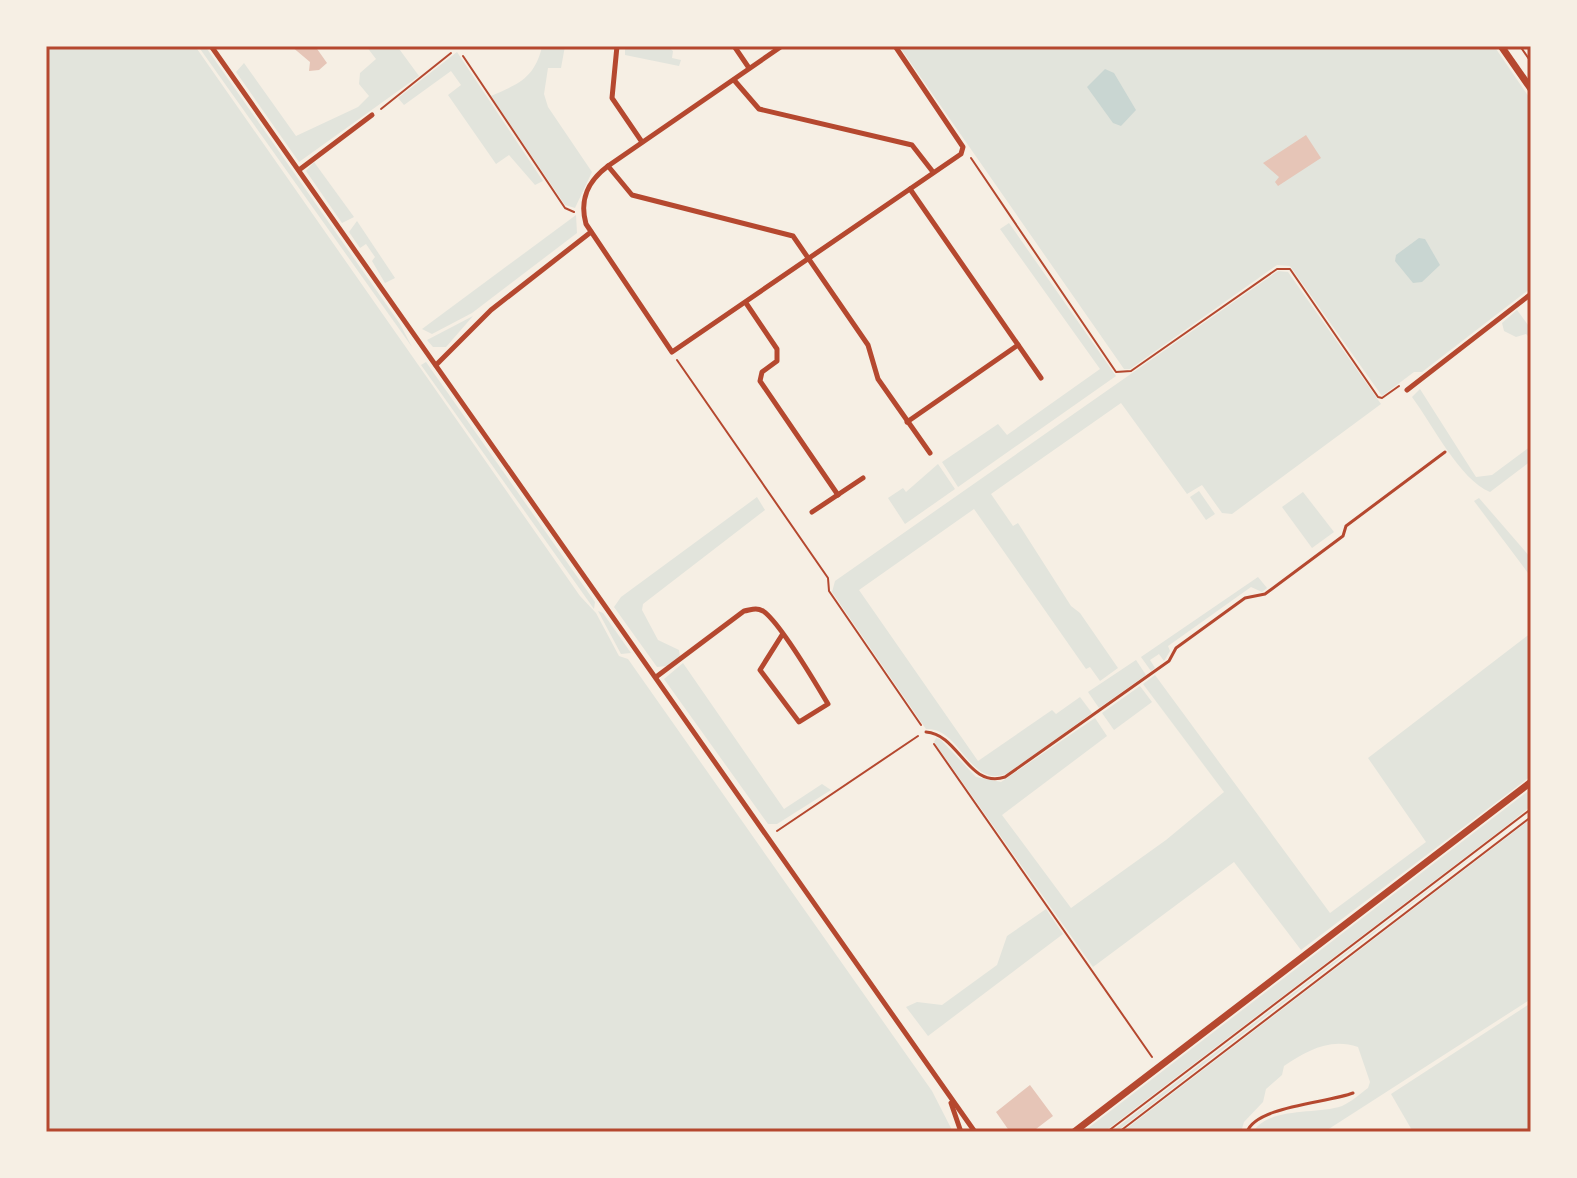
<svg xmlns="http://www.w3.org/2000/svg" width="1577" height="1178" font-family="'Roboto Serif',serif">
<rect width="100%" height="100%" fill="#f6efe4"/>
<g fill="#e2e4dc">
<polygon points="46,46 195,46 580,596 596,613 619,656 628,659 932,1091 953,1132 46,1132"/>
<polygon points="198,46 205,46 400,324 412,347"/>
<polygon points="366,46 397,46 419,76 299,162 236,72 244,63 296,136 358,107 369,96 359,84 360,73 376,59"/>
<path d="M558,46H565L561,68H548L544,94L548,107L592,172L575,208L565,205L491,96C518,84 534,79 542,47Z"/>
<polygon points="625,46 666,46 673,51 672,58 681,60 679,66 625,55"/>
<polygon points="899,46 1494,46 1531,100 1531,288 1422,372 1414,372 1382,396 1290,266 1277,265 1130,369 1124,369"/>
<polygon points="457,52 543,181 535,185 509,155 496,164 448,95 461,85 451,71 404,105 398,98"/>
<polygon points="314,162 354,217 342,223 306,171"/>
<polygon points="576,215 577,233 472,313 432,334 422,329"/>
<polygon points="357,221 395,278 385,283 372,261 375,257 366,244 360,248 349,232"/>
<polygon points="1009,223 1116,376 958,487 942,462 998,424 1007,435 1100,369 1000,229"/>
<path d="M1278,271L1288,272L1381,404L1232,514L1222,513L1202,485L1187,494L1121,403L991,494L1013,526L1018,523L1071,606L1080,613L1118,668L1100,681L1090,667L1086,669L974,509L859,590L978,761L1052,710L1056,714L1080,697L1092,713L1008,773C969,790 961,727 926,729L917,716L832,592L835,581Z"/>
<polygon points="1517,310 1531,329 1531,339 1526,334 1516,337 1504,331 1502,323"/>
<polygon points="473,316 446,347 433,347 427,340"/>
<polygon points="426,362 595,602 594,609 421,365"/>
<path d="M1420,389L1476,477L1492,475L1531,446V461L1490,492C1460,480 1432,424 1412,397Z"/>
<polygon points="938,464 955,489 905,524 888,498 903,488 906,492"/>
<polygon points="1199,491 1215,514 1206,520 1190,497"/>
<polygon points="1303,492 1334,532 1312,548 1282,507"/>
<polygon points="757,497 765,510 643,604 642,610 658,640 679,650 680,657 667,666 657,667 614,607 621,597"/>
<polygon points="1479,498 1531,558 1531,577 1474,501"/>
<polygon points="1258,577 1267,588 1262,592 1251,587 1168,646 1170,651 1164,661 1159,654 1150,660 1155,668 1151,671 1141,657"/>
<polygon points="598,611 603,613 631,653 621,654"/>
<polygon points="1531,633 1531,776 1301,950 1234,862 1093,967 934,742 936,738 940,739 976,777 1001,782 1095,718 1107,736 1002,815 1071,908 1166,840 1224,792 1143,684 1155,675 1330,913 1426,842 1368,758"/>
<polygon points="1136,660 1146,675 1099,708 1088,692"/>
<polygon points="683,663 784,809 822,784 831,790 777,824 768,824 664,679"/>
<polygon points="1140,686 1152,702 1114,730 1102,713"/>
<polygon points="1531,789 1531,806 1510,823 1104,1132 1083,1132"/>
<polygon points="1531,812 1116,1132 1111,1132"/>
<path d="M1531,819V999L1324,1132H1253C1270,1106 1316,1115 1342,1106C1351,1102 1360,1094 1368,1088L1370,1082L1358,1047C1330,1037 1306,1051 1284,1066L1282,1075L1266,1089L1263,1102L1244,1122L1241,1132H1122Z"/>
<polygon points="1046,909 1063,934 928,1036 906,1007 917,1002 942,1005 997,965 1007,936"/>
<polygon points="1531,1003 1531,1132 1413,1132 1391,1094"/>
</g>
<g fill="#c9d6d2">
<polygon points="1105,69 1114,73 1136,110 1121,126 1113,123 1087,87"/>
<polygon points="1419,238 1425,239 1440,265 1422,282 1413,283 1395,261 1396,255"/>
</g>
<g fill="#e6c5b7">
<polygon points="291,46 315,46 327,63 319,70 309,71 310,62"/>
<polygon points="1306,135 1321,158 1278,186 1275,182 1279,177 1263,163"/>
<polygon points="1030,1085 1053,1116 1036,1129 1038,1132 1010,1132 996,1112"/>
</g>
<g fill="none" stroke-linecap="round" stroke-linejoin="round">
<g stroke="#b5482f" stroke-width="2">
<polyline points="1520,46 1531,62"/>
<polyline points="463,56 565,208 574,212"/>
<polyline points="381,109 451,53"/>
<polyline points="971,158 1116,372 1131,371 1277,269 1290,269 1378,397 1382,398 1399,386"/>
<polyline points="677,360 828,578 829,591 921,725"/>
<polyline points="934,744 1152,1057"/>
<polyline points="777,831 918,736"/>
<polyline points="1107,1132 1531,809"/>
<polyline points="1119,1132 1531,817"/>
</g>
<g stroke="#b5482f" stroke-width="3">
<path d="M926,732C959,734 968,789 1005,777L1169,661L1176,648L1245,598L1265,594L1343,536L1346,526L1445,452"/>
<path d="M1247,1132C1256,1106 1327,1103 1353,1093"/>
</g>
<g stroke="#b5482f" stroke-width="5">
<polyline points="211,46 975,1132"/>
<polyline points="456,46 468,46"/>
<polyline points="617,46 612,98 642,142"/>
<polyline points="734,46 749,68"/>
<path d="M782,46L608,166C588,181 579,199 586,224L672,352L961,154L963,147L895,46"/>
<polyline points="734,80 759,109 912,145 933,172"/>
<polyline points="608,166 632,195 793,236 868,345 878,379 930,453"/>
<polyline points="299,170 372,115"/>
<polyline points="910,189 1041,378"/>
<polyline points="746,303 777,349 777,361 762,372 760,381 838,495"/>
<polyline points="436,365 491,310 591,232"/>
<polyline points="1407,390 1531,294"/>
<polyline points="907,422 1018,345"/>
<polyline points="812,512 863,478"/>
<path d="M656,677L744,611C751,610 756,607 763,611C780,622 816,684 828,704L799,722L760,670L782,635"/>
<polyline points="951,1103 961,1132"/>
</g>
<g stroke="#b5482f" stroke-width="7">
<polyline points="1501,46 1531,89"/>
<polyline points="1074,1132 1531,782"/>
</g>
</g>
<rect width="1577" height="1178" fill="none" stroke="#f6efe4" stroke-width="96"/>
<rect x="48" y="48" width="1481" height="1082" fill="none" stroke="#b5482f" stroke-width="3"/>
</svg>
